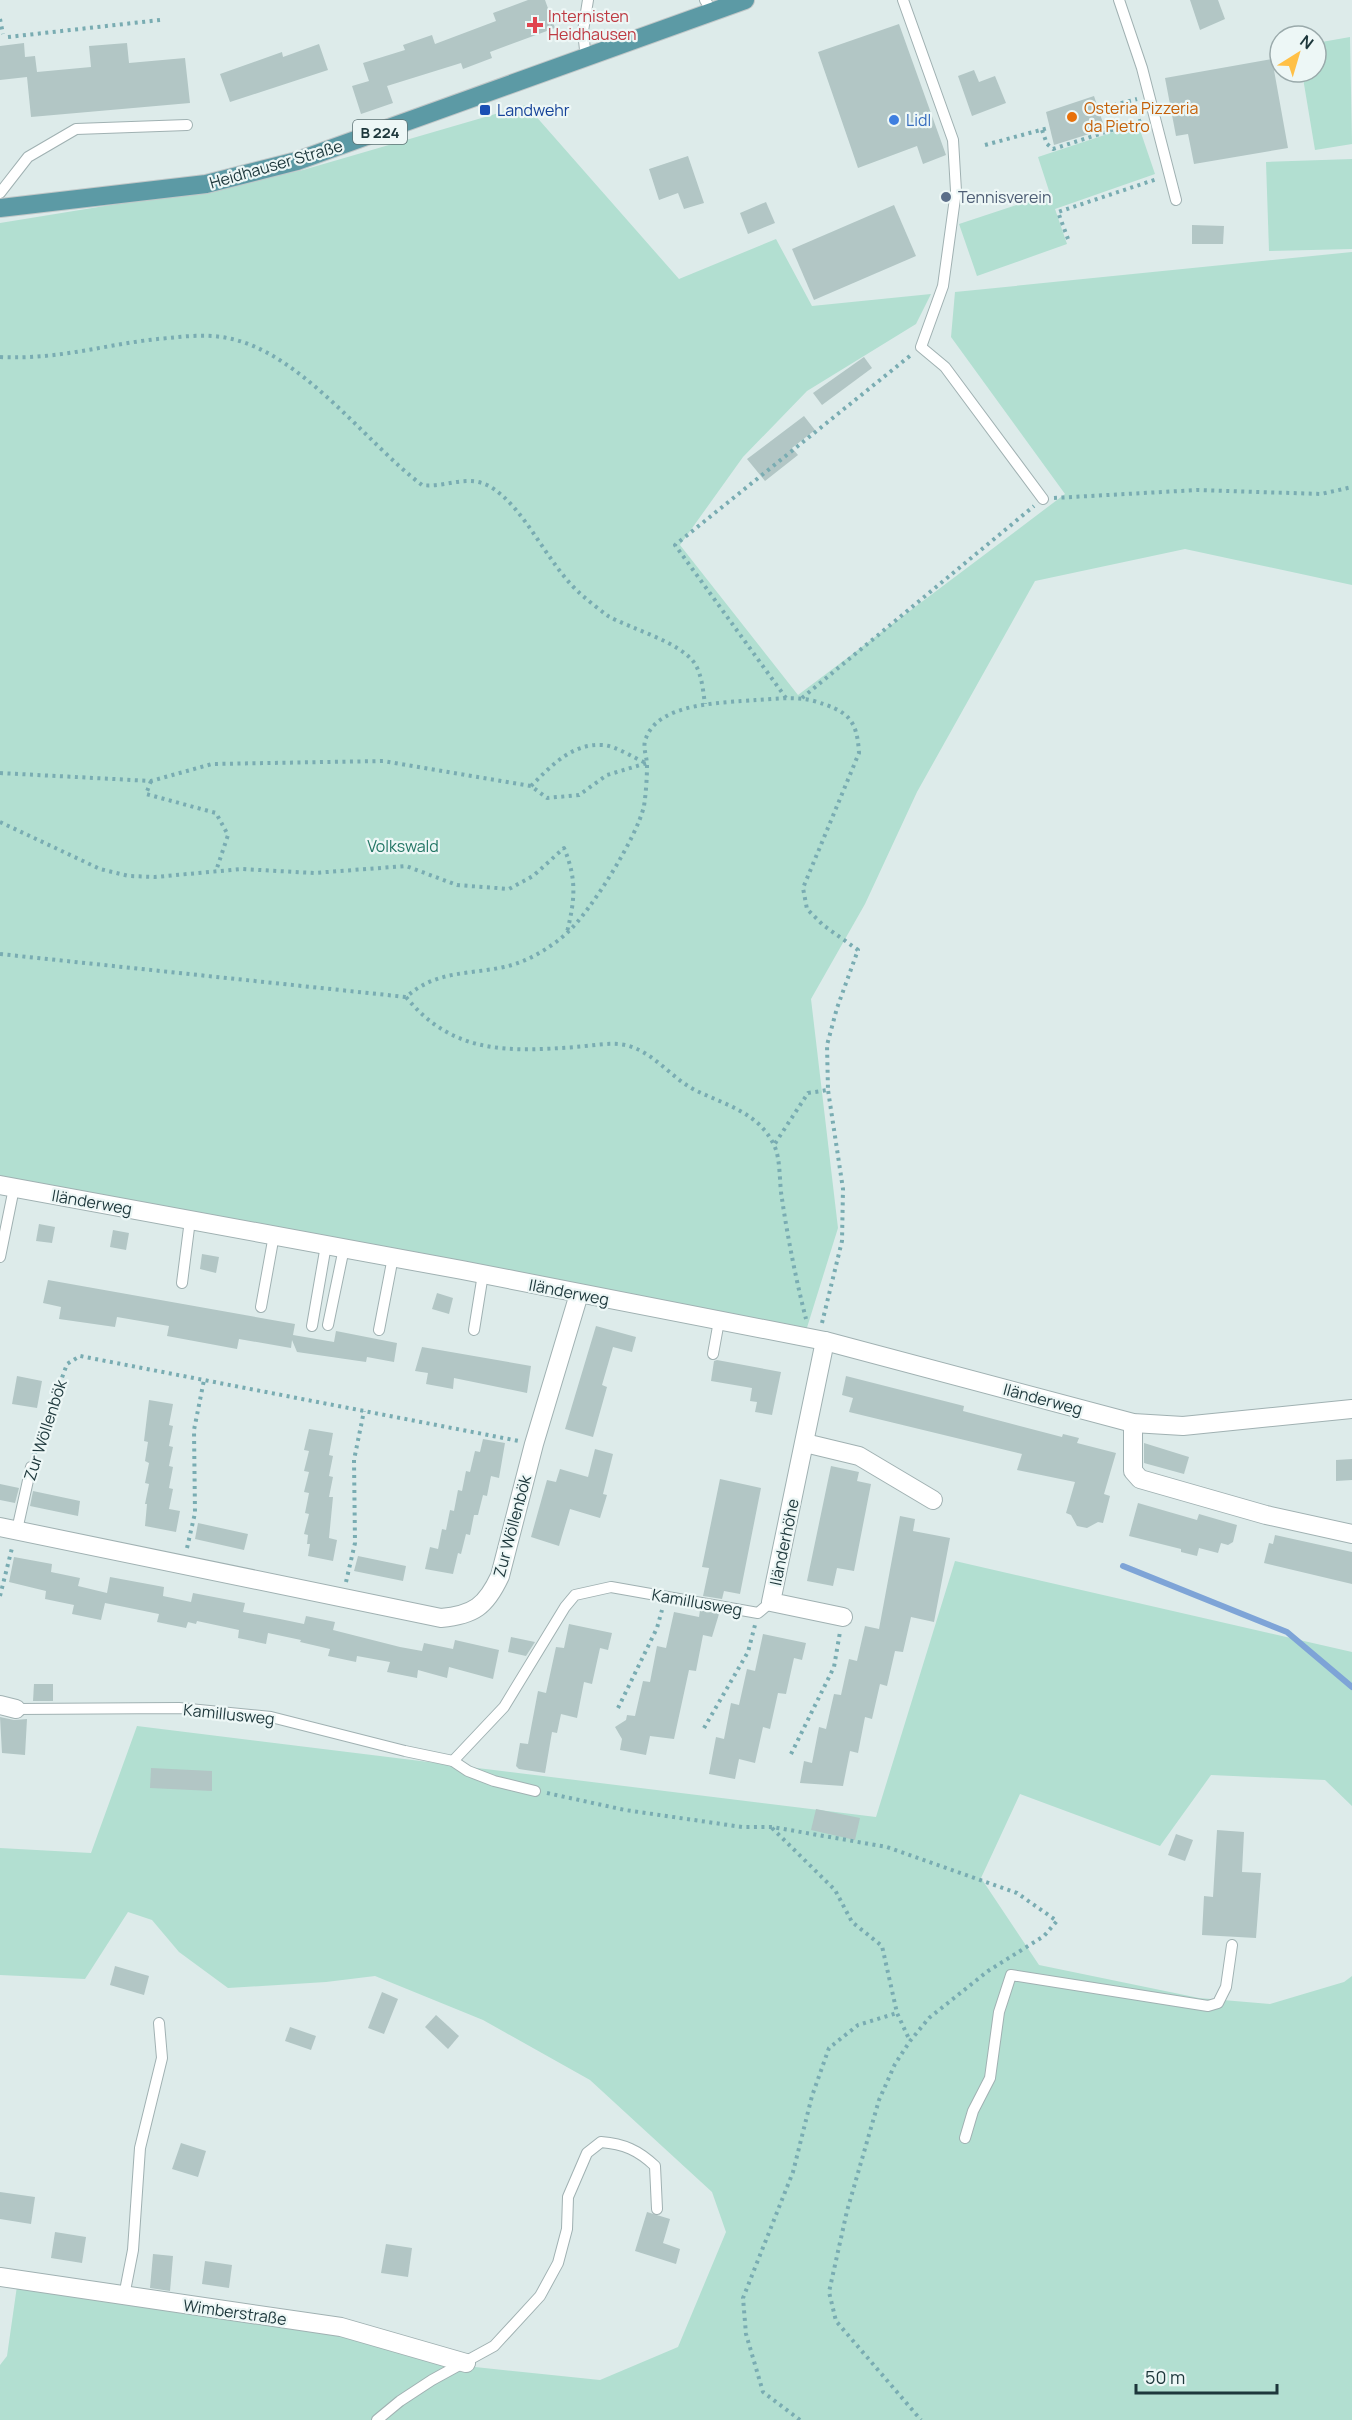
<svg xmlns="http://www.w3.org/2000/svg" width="1352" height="2420" font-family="Manrope,sans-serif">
<rect width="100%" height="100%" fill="#ddebea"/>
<g fill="#b2dfd1">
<polygon points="1350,37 1352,144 1315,150 1302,72 1316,72 1316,43"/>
<polygon points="526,105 679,279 776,239 812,306 931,294 916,324 807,391 743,457 680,545 798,695 1065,494 951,337 955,292 1352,252 1352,585 1185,549 1035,581 917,792 865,904 811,999 838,1228 805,1334 0,1185 0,223 209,189 303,170"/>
<polygon points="1138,124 1155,174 1055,209 1067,244 977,276 959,224 1050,194 1038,157"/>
<polygon points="1352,159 1352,249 1269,251 1266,162"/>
<polygon points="955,1561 1352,1652 1352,1806 1325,1780 1211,1775 1160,1846 1020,1794 981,1878 1039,1965 1199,1998 1270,2004 1344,1982 1352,1976 1352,2420 0,2420 0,2365 7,2356 17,2286 336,2335 475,2367 600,2380 678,2347 726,2232 712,2192 590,2080 483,2020 375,1976 326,1982 228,1988 179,1952 152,1920 128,1912 85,1979 0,1975 0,1848 91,1853 137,1726 876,1817"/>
</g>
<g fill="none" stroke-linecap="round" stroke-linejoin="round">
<polyline stroke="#7ea4d7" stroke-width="6" points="1123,1566 1287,1632 1352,1687"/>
</g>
<g fill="#b2c6c5">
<polygon points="528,0 545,0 555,28 490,52 492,58 463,69 461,63 387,86 393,103 361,114 352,86 369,81 363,63 405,50 403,45 432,35 435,44 496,21 493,13"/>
<polygon points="1190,0 1218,0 1225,19 1200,30"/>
<polygon points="899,24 946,155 923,164 917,146 858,168 818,52"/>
<polygon points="24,43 25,57 35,56 37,72 91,67 89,46 127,43 129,63 185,58 190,103 31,117 27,77 0,80 0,46"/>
<polygon points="319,44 328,70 230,102 220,74 282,52 283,57"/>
<polygon points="1272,59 1288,148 1194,164 1188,134 1176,136 1165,78"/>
<polygon points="974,70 979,82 995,76 1006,103 972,116 958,76"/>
<polygon points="1094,96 1105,129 1054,145 1046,112"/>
<polygon points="688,156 704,203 684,209 678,193 659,200 649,169"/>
<polygon points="766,202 775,223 748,234 740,213"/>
<polygon points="894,205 916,256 814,300 792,249"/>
<polygon points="1192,225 1224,226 1223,244 1192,244"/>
<polygon points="864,357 872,368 822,405 813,393"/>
<polygon points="804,416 815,430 792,448 798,455 765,481 747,459"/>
<polygon points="39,1224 55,1227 52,1243 36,1241"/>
<polygon points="113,1230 129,1233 126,1250 110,1247"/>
<polygon points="202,1254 219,1257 216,1273 200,1269"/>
<polygon points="48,1280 295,1324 293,1335 334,1342 336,1331 397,1343 394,1362 367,1357 366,1362 297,1352 292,1340 291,1348 239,1339 237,1349 167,1336 169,1326 117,1317 115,1327 59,1319 61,1307 43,1303"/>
<polygon points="437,1293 453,1298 449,1314 432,1309"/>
<polygon points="596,1326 636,1337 632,1352 613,1347 602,1385 607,1387 593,1437 565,1429"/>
<polygon points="422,1347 531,1366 527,1393 454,1378 453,1389 426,1384 428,1373 415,1371"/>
<polygon points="717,1360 781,1372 772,1415 755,1412 757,1402 750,1401 752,1388 711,1381 714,1361"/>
<polygon points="17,1376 42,1381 37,1408 12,1404"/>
<polygon points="846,1376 964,1406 963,1411 1062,1437 1063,1434 1079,1438 1077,1443 1116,1453 1104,1494 1110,1496 1103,1523 1098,1522 1087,1528 1077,1526 1071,1515 1066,1513 1075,1482 1017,1470 1022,1454 849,1412 853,1398 842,1395"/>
<polygon points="149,1400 173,1404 169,1425 173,1426 169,1446 173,1447 169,1466 173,1467 169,1488 173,1489 169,1509 180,1511 176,1532 145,1526 147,1504 145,1504 149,1484 145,1483 149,1463 145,1461 148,1442 144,1441"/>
<polygon points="309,1429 333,1433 329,1455 333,1456 329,1476 333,1477 329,1497 333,1497 329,1538 337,1540 333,1561 308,1556 310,1544 307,1544 308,1535 304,1534 309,1514 305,1513 309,1493 304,1492 309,1472 304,1471 309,1451 304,1450"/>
<polygon points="483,1439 505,1443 499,1478 491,1476 487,1496 483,1495 478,1515 474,1515 470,1535 466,1534 461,1554 458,1553 453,1574 425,1569 430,1547 438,1549 442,1529 446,1530 450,1510 454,1511 458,1490 462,1491 466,1471 470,1472 475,1451 480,1452"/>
<polygon points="1144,1443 1189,1457 1184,1474 1144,1463"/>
<polygon points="595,1449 613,1454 603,1494 607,1495 600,1518 570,1509 559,1546 531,1537 547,1480 556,1482 560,1469 588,1477"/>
<polygon points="1352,1459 1352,1480 1336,1481 1336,1460"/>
<polygon points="831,1466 859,1472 857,1481 871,1484 854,1571 837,1568 833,1586 807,1581"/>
<polygon points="720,1479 761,1488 740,1594 724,1591 722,1599 703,1596 709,1568 702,1567"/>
<polygon points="0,1484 19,1488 15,1503 0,1500"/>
<polygon points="33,1491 80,1501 78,1516 30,1506"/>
<polygon points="1138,1503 1197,1520 1199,1514 1237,1525 1233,1542 1228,1545 1221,1543 1218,1553 1199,1548 1197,1556 1181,1552 1181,1549 1129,1536"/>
<polygon points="900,1516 915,1519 913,1531 950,1538 934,1622 911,1617 903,1652 895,1651 887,1686 880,1684 872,1719 865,1717 858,1753 850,1751 843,1786 800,1783 804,1761 812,1763 819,1727 826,1729 834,1694 841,1695 849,1659 857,1661 865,1626 879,1629"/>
<polygon points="198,1523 248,1534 244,1550 195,1539"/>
<polygon points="1275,1535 1352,1552 1352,1584 1264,1563 1269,1543 1273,1544"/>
<polygon points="358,1556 406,1566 403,1581 354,1571"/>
<polygon points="14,1557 52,1564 51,1572 80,1578 78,1586 107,1593 110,1577 164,1587 163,1596 191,1602 193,1593 245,1603 243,1612 280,1619 304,1624 306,1616 335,1622 333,1630 400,1647 422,1651 424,1643 453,1649 455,1640 499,1650 493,1679 449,1667 447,1678 418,1670 417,1678 387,1672 390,1662 357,1656 356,1662 328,1656 330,1649 300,1642 301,1640 268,1633 266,1644 238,1638 239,1630 197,1621 196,1624 188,1622 186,1628 157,1622 159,1614 105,1603 101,1620 72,1614 74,1605 45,1599 46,1591 9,1582"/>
<polygon points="700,1610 719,1614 712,1637 703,1635 696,1671 689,1670 674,1739 650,1736 646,1755 620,1750 622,1739 615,1727 626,1720 627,1715 635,1716 643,1681 650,1682 657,1646 666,1648 674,1612 699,1617"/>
<polygon points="569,1624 612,1633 608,1650 600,1648 592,1684 584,1682 577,1718 561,1714 557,1733 552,1732 545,1773 519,1769 516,1766 520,1743 528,1744 538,1691 546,1693 556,1647 564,1648"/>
<polygon points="763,1634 806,1643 802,1660 794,1658 786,1694 778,1693 770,1729 763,1727 755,1763 739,1759 735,1779 709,1774 716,1737 724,1739 731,1703 739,1705 747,1669 755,1671"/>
<polygon points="511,1637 535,1642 526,1656 508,1652"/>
<polygon points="34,1684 53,1684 53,1701 33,1701"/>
<polygon points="0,1717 14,1720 27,1719 25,1755 2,1753"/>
<polygon points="151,1768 212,1771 212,1791 150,1788"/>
<polygon points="816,1809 860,1818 855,1840 811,1830"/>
<polygon points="1217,1830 1244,1832 1242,1872 1261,1873 1256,1938 1202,1935 1204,1896 1213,1897"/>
<polygon points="1176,1834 1193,1840 1185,1861 1168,1855"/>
<polygon points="115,1966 149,1976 144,1995 110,1985"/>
<polygon points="382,1992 398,1999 384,2034 368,2028"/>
<polygon points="436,2015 459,2036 448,2049 425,2027"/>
<polygon points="290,2027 316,2036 311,2050 285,2041"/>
<polygon points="181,2143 206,2151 198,2177 172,2169"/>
<polygon points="0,2192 35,2197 31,2224 0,2219"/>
<polygon points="647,2212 670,2219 663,2243 680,2249 676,2264 635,2251"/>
<polygon points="55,2232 86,2237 82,2263 51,2258"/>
<polygon points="386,2244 412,2248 408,2277 381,2273"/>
<polygon points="153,2254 173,2256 170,2291 150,2288"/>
<polygon points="205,2261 232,2265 229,2288 202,2284"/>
</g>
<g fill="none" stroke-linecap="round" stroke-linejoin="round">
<g stroke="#a0b1b2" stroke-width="12">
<g id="lane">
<polyline points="705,0 712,11"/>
<polyline points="903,0 953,140 956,191 943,286 921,347 945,367 1043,499"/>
<polyline points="1119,0 1142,68 1176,200"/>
<polyline points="586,59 583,31 588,0"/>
<polyline points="0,193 28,157 76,129 187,125"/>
<polyline points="0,1257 14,1188"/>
<polyline points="182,1283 190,1220"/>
<polyline points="261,1307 274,1235"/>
<polyline points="328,1325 344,1248"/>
<polyline points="312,1326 326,1245"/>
<polyline points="379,1330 393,1257"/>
<polyline points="474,1330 483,1274"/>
<polyline points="713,1354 719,1321"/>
<polyline points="17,1530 31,1467"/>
<polyline points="16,1709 179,1708 271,1717 405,1751 453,1761 468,1771 494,1781 535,1791"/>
<polyline points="453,1761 504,1707 565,1607 575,1595 611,1587 758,1613 771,1602"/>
<polyline points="965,2138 973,2111 990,2078 999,2012 1011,1975 1208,2006 1218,2003 1226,1987 1232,1945"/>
<polyline points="124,2296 133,2250 140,2148 162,2058 159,2023"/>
<path d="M377,2420L400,2401L432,2380L494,2346L540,2296L558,2263L567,2229L568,2197L587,2153L601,2142C624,2144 638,2150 655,2166L657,2209"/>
</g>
</g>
<g stroke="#a0b1b2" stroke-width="20">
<g id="street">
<polyline points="0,1185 462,1270 825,1341 1133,1423 1183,1426 1352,1409"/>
<polyline points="825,1341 771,1602 843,1617"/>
<polyline points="1133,1423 1133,1471 1140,1479 1266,1515 1352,1534"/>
<polyline points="805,1443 859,1456 933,1500"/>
<path d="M0,1527L441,1618C474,1615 486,1606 500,1576L534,1444L579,1294"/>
<polyline points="0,1705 16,1709"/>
<polyline points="0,2277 341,2327 466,2363"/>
</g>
</g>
<g stroke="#c0c7c8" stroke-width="20">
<polyline id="primary" points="0,208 206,184 297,161 745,0"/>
</g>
<g stroke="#79acb2" stroke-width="4" stroke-dasharray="3 4.5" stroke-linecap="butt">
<polyline points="0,19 3,34"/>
<polyline points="8,37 160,20"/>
<polyline points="1099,109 1137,99"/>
<polyline points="1042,130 1047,144 1053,149 1143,120"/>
<polyline points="985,145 1048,128"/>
<polyline points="1068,239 1058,212 1157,179"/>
<path d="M0,357C62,360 108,343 168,338C187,336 208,334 227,338C300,351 365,442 422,485C445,488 467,474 489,486C526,507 548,567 583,596C591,603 600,610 608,616C631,629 681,642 695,664C702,675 703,691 705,704"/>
<polyline points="1054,498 1198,490 1321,494 1352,487"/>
<polyline points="786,698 675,545 911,355"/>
<polyline points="802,698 1034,506"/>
<polyline points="0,773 151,781 212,764 383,761 531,786 547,798 579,795 607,775 647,763"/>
<polyline points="151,781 146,794 216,813 228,835 216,871"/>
<path d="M531,786C551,766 572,743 603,745C616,746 634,758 646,763"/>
<path d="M0,822L100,869L129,876L155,877L242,869L314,873L406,866L457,885L509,889L533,876L564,848C577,879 575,900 567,932"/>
<path d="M0,954L406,997C437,970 467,975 504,967C527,962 549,949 567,933C591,911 637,837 644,806C646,793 647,778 647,765C647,756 642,747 646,738C659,702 724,703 756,700C775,699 795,696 814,701C847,711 857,718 859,753L803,888L807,909L823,925L858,950L837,1008L827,1045L828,1090L808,1093L774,1145"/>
<path d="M406,997C452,1054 508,1052 575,1047C592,1046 613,1041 629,1046C656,1054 673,1080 697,1091C726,1105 759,1113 774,1145C781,1159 779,1183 782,1199C788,1239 796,1280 806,1319"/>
<polyline points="822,1323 842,1241 843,1189 828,1090"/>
<polyline points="34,1455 67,1364 80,1356 519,1441"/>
<polyline points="187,1548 195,1513 194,1430 204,1380"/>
<polyline points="346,1582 355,1543 354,1460 364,1411"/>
<polyline points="0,1596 12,1548"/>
<polyline points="618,1708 657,1628 662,1610"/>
<polyline points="704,1728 748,1652 755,1625"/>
<polyline points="791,1754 834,1667 840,1632"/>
<polyline points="547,1793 625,1810 742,1827 772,1827 887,1847 1017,1893 1057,1921 1044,1936 988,1971 929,2018 910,2041 895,2064 879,2100 847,2211 829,2292 836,2321 921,2420"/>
<polyline points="772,1828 835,1890 852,1922 882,1946 897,2013 910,2041"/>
<polyline points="800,2420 763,2392 746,2334 743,2298 793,2172 812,2096 829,2048 858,2025 897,2013"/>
</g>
<use href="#lane" stroke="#fff" stroke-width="10"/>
<use href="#street" stroke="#fff" stroke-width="18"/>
<use href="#primary" stroke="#5c9aa5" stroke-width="18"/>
</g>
<path fill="#e0444e" stroke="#edf7f6" stroke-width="2" d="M532 16h6v6h6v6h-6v6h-6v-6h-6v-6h6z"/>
<rect fill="#1a4fb4" stroke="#edf7f6" stroke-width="2" x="479" y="104" width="12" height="12" rx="3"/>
<circle fill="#e8710a" stroke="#edf7f6" stroke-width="2" cx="1072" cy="117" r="6"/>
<circle fill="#3f7fe0" stroke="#edf7f6" stroke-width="2" cx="894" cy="120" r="6"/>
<circle fill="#5c6f8a" stroke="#edf7f6" stroke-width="2" cx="946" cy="197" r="6"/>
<g text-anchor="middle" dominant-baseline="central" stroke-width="4.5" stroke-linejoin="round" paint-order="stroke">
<rect fill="#edf7f6" stroke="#5b7173" stroke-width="1.5" x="353" y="120" width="54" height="24" rx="4.5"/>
<g font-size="15" font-weight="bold" fill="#1d373b">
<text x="380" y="132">B 224</text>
</g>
<g font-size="16" fill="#be3a42" stroke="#edf7f6" text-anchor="start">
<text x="548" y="16">Internisten<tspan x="548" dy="18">Heidhausen</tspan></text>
</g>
<g font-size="16" fill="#c56008" stroke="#edf7f6" text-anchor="start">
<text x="1084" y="108">Osteria Pizzeria<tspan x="1084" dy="18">da Pietro</tspan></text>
</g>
<g font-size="16" fill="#164399" stroke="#edf7f6" text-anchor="start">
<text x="497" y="110">Landwehr</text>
</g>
<g font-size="16" fill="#366cbe" stroke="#edf7f6" text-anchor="start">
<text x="906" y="120">Lidl</text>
</g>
<g font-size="16" fill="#1d373b" stroke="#edf7f6">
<text transform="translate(276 164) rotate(-16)">Heidhauser Straße</text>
<text transform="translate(92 1202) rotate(10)">Iländerweg</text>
<text transform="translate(569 1292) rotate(11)">Iländerweg</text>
<text transform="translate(1043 1399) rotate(15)">Iländerweg</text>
<text transform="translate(45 1430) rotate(-72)">Zur Wöllenbök</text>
<text transform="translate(512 1526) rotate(-75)">Zur Wöllenbök</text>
<text transform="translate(784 1542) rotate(-78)">Iländerhöhe</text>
<text transform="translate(697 1602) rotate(10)">Kamillusweg</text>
<text transform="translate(229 1714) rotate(6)">Kamillusweg</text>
<text transform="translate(235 2312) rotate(8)">Wimberstraße</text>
</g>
<g font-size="16" fill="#4e5e75" stroke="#edf7f6" text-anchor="start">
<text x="958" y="197">Tennisverein</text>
</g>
<g font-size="16" fill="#237665" stroke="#edf7f6">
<text x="403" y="846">Volkswald</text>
</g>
</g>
<g transform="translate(1298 54) rotate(37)"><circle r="28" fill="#edf7f6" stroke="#9aaaab" stroke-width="1.5"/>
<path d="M0-4.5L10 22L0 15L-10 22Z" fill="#ffc046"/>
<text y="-9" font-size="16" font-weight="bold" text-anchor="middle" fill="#1d373b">N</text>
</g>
<path d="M1136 2384v9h141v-9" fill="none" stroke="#1d373b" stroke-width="3"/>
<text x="1145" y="2384" font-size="18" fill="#1d373b" stroke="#edf7f6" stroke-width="4.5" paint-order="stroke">50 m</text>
</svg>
